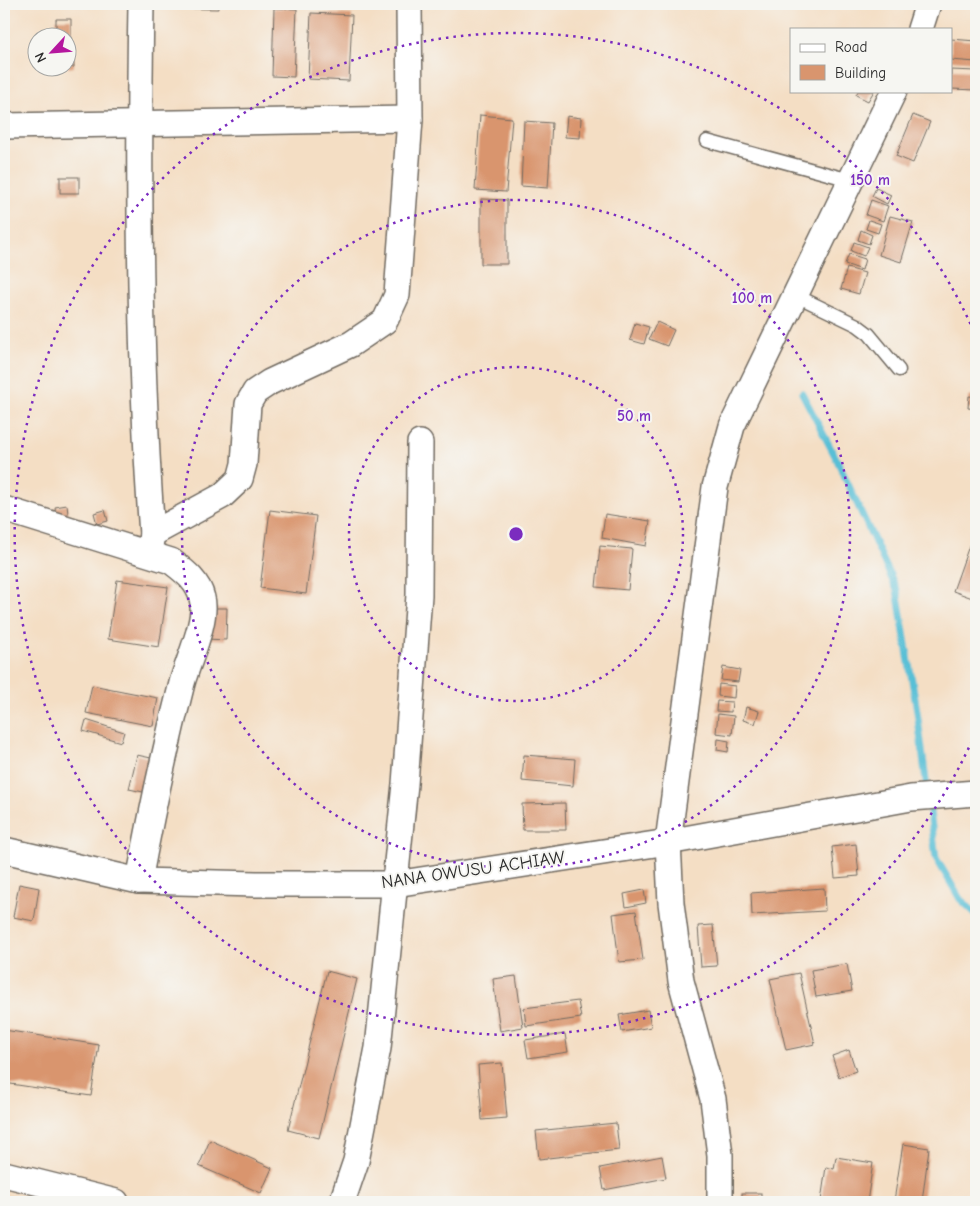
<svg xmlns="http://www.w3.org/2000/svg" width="980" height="1206" font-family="'Comic Neue',sans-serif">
<rect width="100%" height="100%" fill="#f6f6f2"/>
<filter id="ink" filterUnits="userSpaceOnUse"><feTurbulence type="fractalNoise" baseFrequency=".02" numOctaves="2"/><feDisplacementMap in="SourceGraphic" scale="10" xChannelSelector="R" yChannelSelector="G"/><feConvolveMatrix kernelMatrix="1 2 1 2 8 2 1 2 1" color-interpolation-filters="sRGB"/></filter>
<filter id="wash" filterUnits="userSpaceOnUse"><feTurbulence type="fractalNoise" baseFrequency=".0096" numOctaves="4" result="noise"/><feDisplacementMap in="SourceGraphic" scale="20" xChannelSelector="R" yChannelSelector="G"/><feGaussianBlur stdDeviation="1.12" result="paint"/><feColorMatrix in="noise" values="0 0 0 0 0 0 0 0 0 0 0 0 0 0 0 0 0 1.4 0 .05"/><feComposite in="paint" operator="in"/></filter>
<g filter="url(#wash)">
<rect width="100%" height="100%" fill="#f4dec4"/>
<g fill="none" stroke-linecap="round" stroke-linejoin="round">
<polyline stroke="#58bfd6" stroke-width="7" points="802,393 837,460 897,590 917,711 936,858 960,899 976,914"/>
</g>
<g id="blocks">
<g fill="#d9956e">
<polygon points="150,4 218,4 218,9 150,8"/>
<polygon points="274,8 297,9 294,77 272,76"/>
<polygon points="311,13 352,15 349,81 308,79"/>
<polygon points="56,19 71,19 71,40 68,41 68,38 56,38"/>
<polygon points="951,39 976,41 976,62 951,60"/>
<polygon points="68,48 73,48 74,67 68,68"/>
<polygon points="951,70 976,71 976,90 951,89"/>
<polygon points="858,91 874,91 868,101 856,95"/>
<polygon points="480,115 512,118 506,192 475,190"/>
<polygon points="913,115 930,122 913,163 896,156"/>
<polygon points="567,116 581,118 580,138 565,137"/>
<polygon points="524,121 552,123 548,188 521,186"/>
<rect x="60" y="177" width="19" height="16"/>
<polygon points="876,188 891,195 887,204 872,196"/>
<polygon points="481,199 507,200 507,264 481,264"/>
<polygon points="871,200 888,206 883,221 866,215"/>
<polygon points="890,216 913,222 901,262 879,255"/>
<polygon points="869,220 881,224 878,233 866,229"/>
<polygon points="861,230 872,235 869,244 858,240"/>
<polygon points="854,242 868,247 864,256 851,251"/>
<polygon points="849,254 865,259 862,270 845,264"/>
<polygon points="847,268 865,273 859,294 841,289"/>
<polygon points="657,322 674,330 667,346 649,339"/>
<polygon points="635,323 649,327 644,344 630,340"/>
<polygon points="969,396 976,397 976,409 968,408"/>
<polygon points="67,505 68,514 56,516 55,507"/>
<polygon points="105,510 108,521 97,524 94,513"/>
<polygon points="270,510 316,516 306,594 260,588"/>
<polygon points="605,514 650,521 646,546 602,538"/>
<polygon points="970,543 976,545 975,599 953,591"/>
<polygon points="600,546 632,549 628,590 596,587"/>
<polygon points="117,580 168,587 159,647 108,639"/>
<polygon points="208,608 227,608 226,640 207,639"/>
<polygon points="723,667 740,670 738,682 721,680"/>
<polygon points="719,684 735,686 734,698 718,696"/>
<polygon points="92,685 158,698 153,726 86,713"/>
<polygon points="717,701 732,702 731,712 716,711"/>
<polygon points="746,707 759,711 755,724 743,720"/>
<polygon points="718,714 734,716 732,735 716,733"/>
<polygon points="86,720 124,732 121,742 83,731"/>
<polygon points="718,739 729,741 728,752 717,750"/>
<polygon points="137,755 151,758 143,792 129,789"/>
<polygon points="524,755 575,759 573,786 522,781"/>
<polygon points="565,803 566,830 523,830 522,804"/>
<polygon points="856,844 859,876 835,878 832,847"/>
<polygon points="19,884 39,888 34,921 13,917"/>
<polygon points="824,888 825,911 752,915 751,893"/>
<polygon points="644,890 646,903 626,907 624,894"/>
<polygon points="636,911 643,960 619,962 613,914"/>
<polygon points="713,925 717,966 701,967 698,926"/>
<polygon points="847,964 852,991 816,997 811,970"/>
<polygon points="327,971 357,979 319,1138 288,1130"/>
<polygon points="799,973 815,1044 786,1050 770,979"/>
<polygon points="516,976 523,1027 500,1031 493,979"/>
<polygon points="578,1001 581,1018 526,1026 524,1008"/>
<polygon points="648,1010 651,1027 622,1032 619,1015"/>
<polygon points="4,1030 99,1045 91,1096 4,1083"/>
<polygon points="565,1034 568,1052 528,1058 525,1040"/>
<polygon points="849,1050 856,1071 839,1077 832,1056"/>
<polygon points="502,1063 507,1118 482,1120 478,1065"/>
<polygon points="616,1123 619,1150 539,1159 536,1131"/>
<polygon points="210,1140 272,1168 261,1193 199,1166"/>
<polygon points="903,1144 929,1148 922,1202 894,1201"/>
<polygon points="662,1156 666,1178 604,1190 600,1168"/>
<polygon points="836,1157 873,1163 867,1202 821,1201 826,1167 834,1169"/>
<rect x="742" y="1193" width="19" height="9"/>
</g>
</g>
</g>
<g filter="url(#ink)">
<use href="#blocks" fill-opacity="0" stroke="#716a61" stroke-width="1"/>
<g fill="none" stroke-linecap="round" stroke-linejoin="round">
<g stroke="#716a61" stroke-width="15">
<g id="lane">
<polyline points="707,141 850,180"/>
<polyline points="795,295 857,325 869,334 899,370"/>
</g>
</g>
<g stroke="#716a61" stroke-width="28">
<g id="street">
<path d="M141,4C138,180 139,357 152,534L149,552"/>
<polyline points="920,29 928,4"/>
<polyline points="4,126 410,119"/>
<path d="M4,509L171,561C184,571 198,581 202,598C208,619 188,661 182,683C165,749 151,815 139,881"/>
<polyline points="152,534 222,496 240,479 244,464 248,404 255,392 270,382 351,344 385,321 397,295 410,119 409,4"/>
<polyline points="4,850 139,881 256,884 395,884 668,842 911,798 976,793"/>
<polyline points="4,1174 116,1202"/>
<polyline points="342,1202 356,1161 378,1048 405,784 419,595 420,443"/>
<polyline points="720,1202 720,1155 713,1099 681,981 671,903 668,842 715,487 732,426 894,91"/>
</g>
</g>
<use href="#lane" stroke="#fff" stroke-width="12"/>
<use href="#street" stroke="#fff" stroke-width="25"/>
</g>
</g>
<g fill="none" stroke="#7b2cbf" stroke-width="2.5" stroke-dasharray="2.5 5">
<circle cx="516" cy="534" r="167"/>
<circle cx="516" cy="534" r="334"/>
<path d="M975 734A501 501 0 1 1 975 334"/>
</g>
<g text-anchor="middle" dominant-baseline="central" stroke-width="4" stroke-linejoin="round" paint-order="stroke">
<g font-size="18" fill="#2b2b2b" stroke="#f6f6f2">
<text transform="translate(473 870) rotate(-8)">NANA OWUSU ACHIAW</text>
</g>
</g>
<circle cx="516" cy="534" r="8" fill="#7b2cbf" stroke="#f6f6f2" stroke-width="2.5"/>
<g font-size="15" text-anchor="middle" font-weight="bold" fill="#7b2cbf" stroke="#f6f6f2" stroke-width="4" stroke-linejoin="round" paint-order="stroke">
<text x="870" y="185">150 m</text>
<text x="752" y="303">100 m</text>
<text x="634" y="421">50 m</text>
</g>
<rect width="980" height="1206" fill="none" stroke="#f6f6f2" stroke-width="20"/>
<rect x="790" y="28" width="162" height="65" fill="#f6f6f2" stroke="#a5a5a2"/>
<rect x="800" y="44" width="25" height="8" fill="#ffffff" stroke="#a5a5a2"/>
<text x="835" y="52" font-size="15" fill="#2b2b2b">Road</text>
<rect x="800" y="65" width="25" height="15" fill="#d9956e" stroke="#a5a5a2"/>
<text x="835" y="78" font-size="15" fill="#2b2b2b">Building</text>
<g transform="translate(52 52) rotate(244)"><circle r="24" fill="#f6f6f2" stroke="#a5a5a2"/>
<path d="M0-4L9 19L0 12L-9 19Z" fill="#b5179e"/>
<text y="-8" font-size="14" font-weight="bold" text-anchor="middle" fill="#2b2b2b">N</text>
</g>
</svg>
